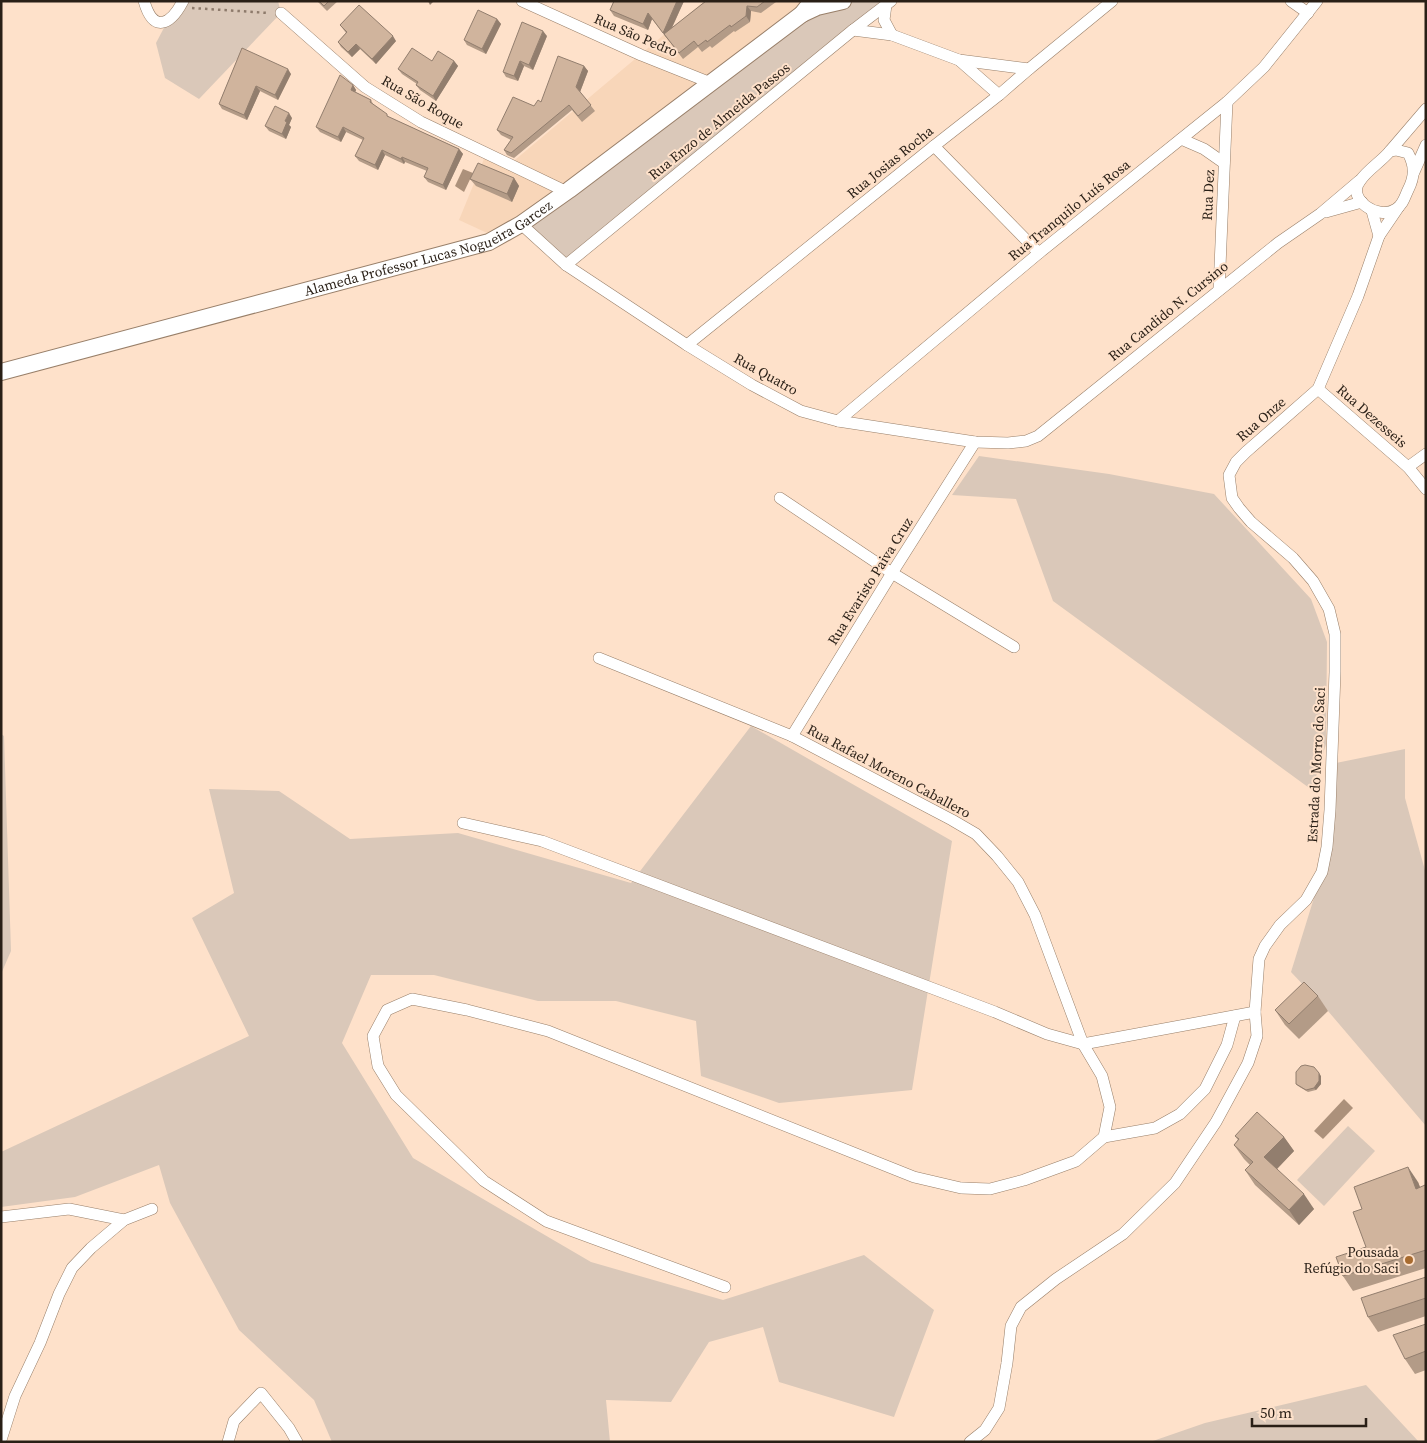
<svg xmlns="http://www.w3.org/2000/svg" width="1427" height="1443" font-family="'Source Serif 4',serif">
<rect width="100%" height="100%" fill="#fee1ca"/>
<polygon fill="#f8d6b9" points="704,1 811,1 498,238 459,220 486,154 509,165"/>
<g fill="#dac8b9">
<polygon points="178,1 278,1 281,13 199,99 165,78 156,43"/>
<polygon points="843,1 889,1 565,259 525,225 817,7"/>
<polygon points="979,456 1109,474 1214,494 1311,599 1327,642 1326,744 1312,790 1053,601 1016,499 952,495"/>
<polygon points="751,726 952,841 912,1090 779,1103 701,1076 696,1021 616,1001 538,1001 434,975 371,975 342,1043 413,1158 591,1262 723,1300 864,1255 934,1310 894,1417 779,1382 763,1327 709,1342 671,1402 606,1400 610,1442 332,1442 314,1400 239,1330 170,1203 159,1165 75,1197 1,1207 1,1152 249,1036 192,918 234,893 209,789 279,791 350,839 458,833 631,883"/>
<polygon points="1,734 4,736 11,951 1,974"/>
<polygon points="1405,749 1405,798 1426,874 1426,1126 1328,1011 1291,972 1322,872 1331,764"/>
<polygon points="1348,1126 1375,1151 1324,1206 1297,1180"/>
<polygon points="1366,1385 1419,1442 1150,1442 1205,1423"/>
</g>
<g fill="#ac917b">
<polygon points="463,169 473,173 464,192 455,186"/>
<polygon points="1344,1099 1353,1108 1323,1139 1314,1131"/>
</g>
<g fill="none" stroke-linecap="round" stroke-linejoin="round">
<g stroke="#987f69" stroke-width="12">
<g id="street">
<path d="M144,1C153,33 170,26 183,1"/>
<polyline points="522,1 641,55 711,83"/>
<polyline points="1291,1 1308,13"/>
<polyline points="886,5 884,20 892,35"/>
<polyline points="281,13 365,87 421,122 567,192"/>
<polyline points="853,30 892,35 959,60 1029,69"/>
<polyline points="959,60 999,95"/>
<polyline points="1181,139 1204,149 1224,163"/>
<polyline points="934,146 1039,253"/>
<path d="M1396,150L1408,153C1415,166 1415,176 1408,190C1405,196 1403,205 1396,209C1378,221 1346,199 1360,181C1367,170 1381,162 1390,151Z"/>
<polyline points="1390,151 1426,109"/>
<polyline points="1414,172 1426,145"/>
<polyline points="1372,211 1379,236"/>
<polyline points="1326,212 1362,202"/>
<polyline points="521,224 566,265 687,345 752,385 801,411 838,421 975,442 1008,443 1026,441 1038,436 1278,243 1320,214 1359,181"/>
<polyline points="566,265 853,30 891,1"/>
<polyline points="1219,290 1227,102"/>
<polyline points="687,345 934,146 999,95 1029,69 1112,1"/>
<polyline points="1318,389 1408,467 1426,489"/>
<polyline points="838,421 1039,253 1227,102 1264,67 1317,1"/>
<polyline points="1408,467 1426,454"/>
<polyline points="780,498 892,573 1014,647"/>
<polyline points="599,658 792,736 952,820 976,834 997,856 1018,882 1035,915 1083,1044 1102,1076 1110,1107 1104,1137 1076,1161 1024,1180 990,1189 961,1188 914,1177 548,1031 467,1010 412,999 387,1010 373,1036 378,1066 396,1095 484,1181 546,1221 725,1287"/>
<polyline points="792,736 892,573 975,442"/>
<polyline points="463,823 542,841 995,1012 1047,1034 1083,1044 1255,1012"/>
<polyline points="1104,1137 1155,1128 1180,1114 1205,1089 1227,1045 1235,1016"/>
<polyline points="1,1217 69,1209 124,1220"/>
<polyline points="1,1440 15,1396 40,1343 59,1294 72,1268 91,1248 124,1220 152,1209"/>
<polyline points="228,1442 234,1421 261,1393 289,1428 297,1442"/>
<polyline points="970,1442 985,1430 999,1408 1007,1363 1011,1326 1021,1307 1056,1279 1123,1234 1175,1183 1216,1122 1248,1063 1257,1036 1255,1012 1259,959 1265,946 1280,925 1306,900 1322,872 1327,847 1330,810 1335,672 1335,634 1329,609 1313,581 1293,558 1251,522 1239,508 1232,498 1229,475 1236,462 1246,452 1318,389 1358,296 1379,236 1398,208"/>
</g>
</g>
<g stroke="#987f69" stroke-width="18">
<g id="secondary">
<polyline points="802,14 817,7 843,1"/>
<path id="s1" d="M1,372L489,242L521,224L569,190L802,14L812,1"/>
</g>
</g>
<polyline stroke="#8d7a6b" stroke-width="2.5" stroke-dasharray="2.5 4" stroke-linecap="butt" points="192,8 269,13"/>
<use href="#street" stroke="#fff" stroke-width="11"/>
<use href="#secondary" stroke="#fff" stroke-width="16"/>
</g>
<g fill="#b39b87">
<polygon points="317,1 338,1 327,11"/>
<polygon points="614,1 684,1 672,28 706,1 776,2 761,13 751,11 750,22 735,32 734,31 712,48 710,46 702,52 698,47 683,59 652,19 648,30 614,16 610,10"/>
<polygon points="497,19 501,24 486,54 467,45 464,40"/>
<polygon points="340,25 396,41 376,64 360,49 352,57 341,47 338,42 346,33"/>
<polygon points="547,36 533,70 524,66 518,81 506,77 503,72"/>
<polygon points="242,48 291,74 278,100 260,91 247,120 222,109 219,104"/>
<polygon points="432,61 454,61 458,66 436,101 420,90 416,85 417,84 402,74 398,69"/>
<polygon points="584,66 588,71 580,92 595,111 582,122 572,110 514,158 507,155 504,150 511,140 501,135 497,130 541,102"/>
<polygon points="353,85 356,90 355,92 371,100 373,104 389,117 459,149 463,154 446,190 428,182 424,177 427,171 405,162 404,164 385,155 378,170 359,161 355,156 363,140 346,132 341,142 320,132 316,127"/>
<polygon points="292,118 289,125 291,127 286,139 269,131 265,126"/>
<polygon points="514,178 519,186 512,202 476,186 470,179"/>
<polygon points="1318,996 1328,1011 1299,1039 1285,1025 1275,1010"/>
<polygon points="1321,1076 1321,1084 1316,1090 1308,1092 1298,1086 1296,1084"/>
<polygon points="1235,1136 1284,1137 1294,1151 1277,1169 1314,1209 1299,1225 1255,1185 1245,1170 1250,1165 1244,1159 1234,1145 1238,1140"/>
<polygon points="1418,1182 1420,1187 1426,1186 1426,1268 1353,1291 1343,1276 1366,1247 1362,1209"/>
<polygon points="1426,1277 1426,1316 1378,1332 1368,1317"/>
<polygon points="1426,1324 1426,1370 1415,1374 1405,1359"/>
</g>
<g fill="#927e6e">
<polygon points="428,1 434,1 430,5"/>
<polygon points="677,1 684,1 667,38 663,33"/>
<polygon points="747,6 751,11 750,22 746,16"/>
<polygon points="648,13 652,19 648,30 643,24"/>
<polygon points="497,19 501,24 486,54 482,49"/>
<polygon points="543,31 547,36 533,70 529,65"/>
<polygon points="393,36 396,41 376,64 372,59"/>
<polygon points="356,44 360,49 352,57 348,52"/>
<polygon points="454,61 458,66 436,101 433,96"/>
<polygon points="520,61 524,66 518,81 514,76"/>
<polygon points="584,66 588,71 580,92 576,87"/>
<polygon points="288,69 291,74 278,100 275,95"/>
<polygon points="353,85 356,90 354,95 351,90"/>
<polygon points="256,86 260,91 247,120 244,115"/>
<polygon points="289,113 292,118 289,125 291,127 286,139 282,134 285,121"/>
<polygon points="343,127 346,132 341,142 338,137"/>
<polygon points="459,149 463,154 446,190 443,185"/>
<polygon points="382,150 385,155 378,170 375,165"/>
<polygon points="402,157 405,162 404,164 401,159"/>
<polygon points="514,178 519,186 512,202 507,194"/>
<polygon points="1319,1073 1321,1076 1321,1084 1316,1090 1314,1088"/>
<polygon points="1284,1137 1294,1151 1274,1172 1264,1157"/>
<polygon points="1408,1167 1418,1182 1426,1203 1416,1189"/>
<polygon points="1304,1194 1314,1209 1299,1225 1289,1210"/>
</g>
<g fill="#d0b49d" stroke="#927e6e">
<polygon points="319,1 329,1 324,6"/>
<polygon points="614,1 677,1 663,33 648,13 643,24 610,10"/>
<polygon points="706,1 765,1 757,7 747,6 746,16 731,27 730,25 707,42 706,40 698,46 694,41 679,53 664,34"/>
<polygon points="359,5 393,36 372,59 356,44 348,52 338,42 347,32 340,25"/>
<polygon points="478,10 497,19 482,49 464,40"/>
<polygon points="522,22 543,31 529,65 520,61 514,76 503,72"/>
<polygon points="242,48 288,69 275,95 256,86 244,115 219,104"/>
<polygon points="412,48 432,61 438,51 454,61 433,96 416,85 418,82 398,69"/>
<polygon points="558,56 584,66 576,87 591,105 578,116 569,105 511,153 504,150 513,137 497,130 513,97 534,106 538,100 541,102"/>
<polygon points="340,75 353,85 351,90 371,100 370,102 387,114 387,116 459,149 443,185 424,177 428,168 402,157 401,159 382,150 375,165 355,156 364,138 343,127 338,137 316,127"/>
<polygon points="275,106 289,113 285,121 287,122 282,134 265,126"/>
<polygon points="478,163 514,178 507,194 470,179"/>
<polygon points="1304,982 1318,996 1289,1024 1275,1010"/>
<polygon points="1305,1065 1314,1067 1319,1073 1319,1081 1314,1088 1306,1090 1296,1084 1296,1072 1301,1066"/>
<polygon points="1257,1112 1284,1137 1264,1157 1304,1194 1289,1210 1245,1170 1253,1162 1234,1145 1239,1139 1235,1136"/>
<polygon points="1408,1167 1416,1189 1425,1185 1426,1187 1426,1250 1343,1276 1336,1257 1366,1247 1353,1212 1362,1209 1354,1187"/>
<polygon points="1426,1277 1426,1298 1368,1317 1361,1298"/>
<polygon points="1426,1324 1426,1351 1405,1359 1393,1335"/>
</g>
<circle fill="#a86b2f" stroke="#fee1ca" stroke-width="2" cx="1409" cy="1260" r="5"/>
<g text-anchor="middle" dominant-baseline="central" stroke-width="4" stroke-linejoin="round" paint-order="stroke">
<g font-size="14" fill="#291f16" stroke="#fee1ca">
<text transform="translate(636 35) rotate(23)">Rua São Pedro</text>
<text transform="translate(423 102) rotate(30)">Rua São Roque</text>
<text transform="translate(719 121) rotate(-39)">Rua Enzo de Almeida Passos</text>
<text transform="translate(890 162) rotate(-39)">Rua Josias Rocha</text>
<text transform="translate(1208 195) rotate(-87)">Rua Dez</text>
<text transform="translate(1069 210) rotate(-39)">Rua Tranquilo Luís Rosa</text>
<text stroke="none"><textPath href="#s1" startOffset="446">Alameda Professor Lucas Nogueira Garcez</textPath></text>
<text transform="translate(1168 311) rotate(-39)">Rua Candido N. Cursino</text>
<text transform="translate(766 374) rotate(29)">Rua Quatro</text>
<text transform="translate(1372 416) rotate(41)">Rua Dezesseis</text>
<text transform="translate(1261 419) rotate(-41)">Rua Onze</text>
<text transform="translate(870 581) rotate(-58)">Rua Evaristo Paiva Cruz</text>
<text transform="translate(1316 765) rotate(-87)">Estrada do Morro do Saci</text>
<text transform="translate(889 771) rotate(28)">Rua Rafael Moreno Caballero</text>
</g>
<g font-size="14" fill="#291f16" stroke="#fee1ca" text-anchor="end">
<text x="1399" y="1252">Pousada<tspan x="1399" dy="16">Refúgio do Saci</tspan></text>
</g>
</g>
<rect width="1427" height="1443" fill="none" stroke="#291f16" stroke-width="5"/>
<path d="M1252 1418v8h114v-8" fill="none" stroke="#291f16" stroke-width="2.5"/>
<text x="1260" y="1418" font-size="15" fill="#291f16" stroke="#fee1ca" stroke-width="4" paint-order="stroke">50 m</text>
</svg>
